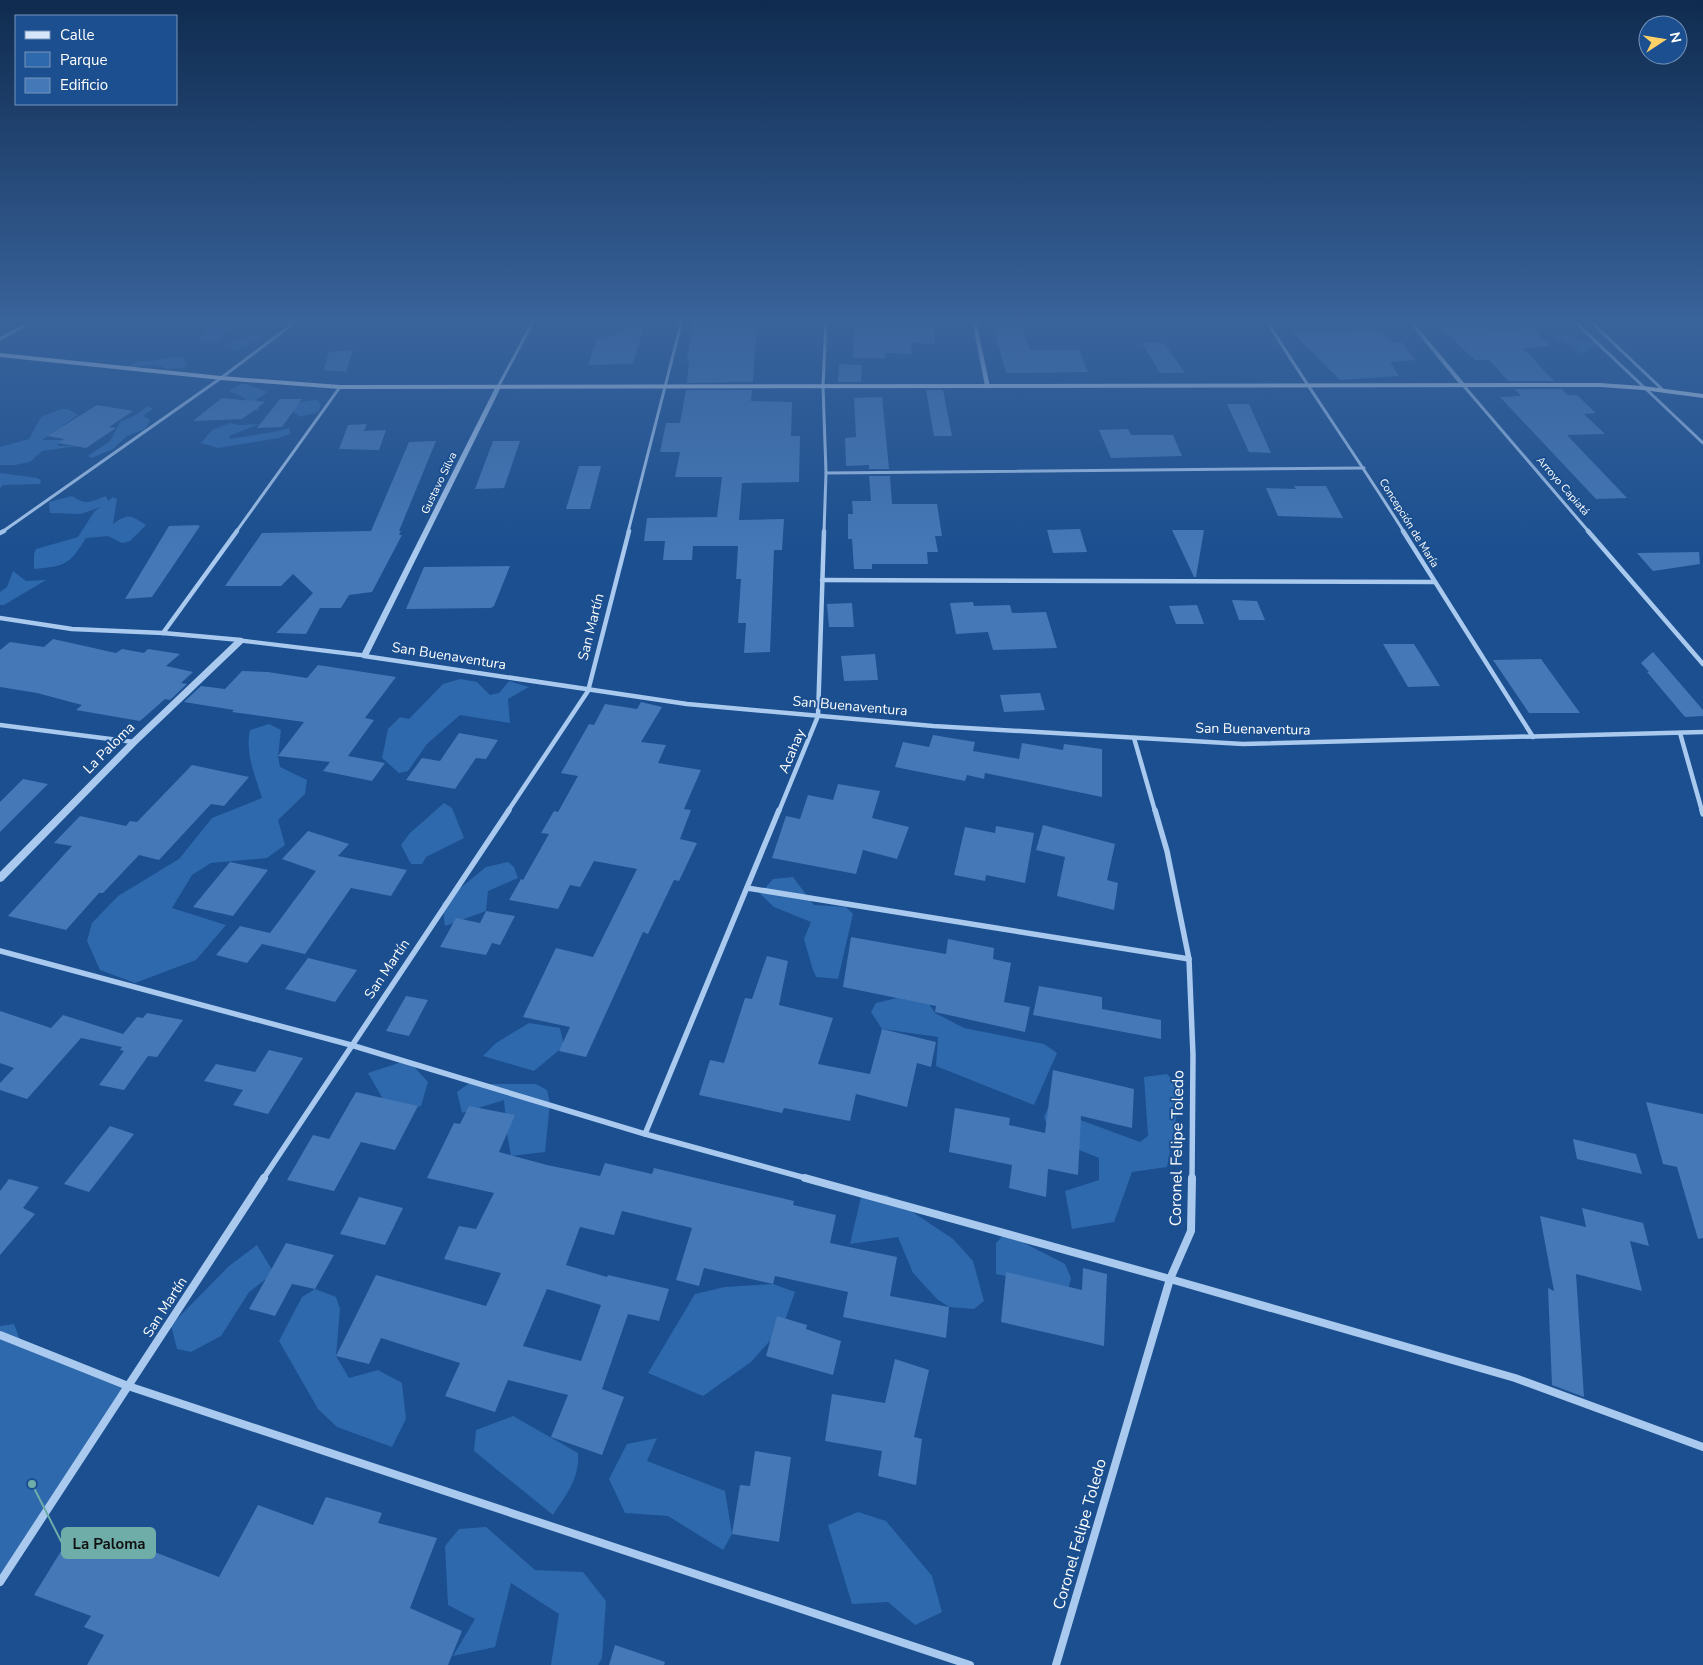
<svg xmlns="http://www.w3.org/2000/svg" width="1703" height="1665" font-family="'Nunito Sans',sans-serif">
<rect width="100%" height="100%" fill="#1b4f8f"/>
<g fill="#2e69ad">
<polygon points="226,320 283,320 276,326 271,327 265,324 235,323 219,341 200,343 200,336"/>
<polygon points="261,333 262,336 245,348 234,350 229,345 250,335"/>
<polygon points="1550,334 1567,334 1583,340 1599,339 1603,348 1586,347 1590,351 1582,353"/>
<polygon points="178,356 184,358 187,367 168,369 156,365 128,367 137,361 152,361"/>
<polygon points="241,384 247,384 268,392 256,400 259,410 239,412 236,411 246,399 229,391"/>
<polygon points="318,400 321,405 318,412 300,417 287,406 306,401"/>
<polygon points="147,406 153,409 143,416 150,420 145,429 127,436 113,449 92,458 88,456 110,441 120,422 138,414"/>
<polygon points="61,409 68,409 78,415 42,440 61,440 57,446 76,446 42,451 30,462 15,465 0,465 0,447 29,439 41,417"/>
<path d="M230,423L239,425L259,424L229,436L231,439C250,435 270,434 289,428L290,434L279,438L218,448L201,443L212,430Z"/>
<polygon points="0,473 37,478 41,480 40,484 3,485 0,488"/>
<path d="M72,496C87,506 90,502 106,496L108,501L113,497L117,499L113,524C129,513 130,515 146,525L130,541L122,543L108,536L86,538C69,565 66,566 34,569V554L36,549L78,537L94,512L100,507L81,514L50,513L49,502Z"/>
<polygon points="13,571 26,581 46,580 4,605 0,605 0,592 7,587"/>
<polygon points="460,679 477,682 490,695 499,693 509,681 529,687 508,699 510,723 460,715 427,744 408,771 399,773 382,758 388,729 400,717 409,719 443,684"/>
<path d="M269,724L281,730L278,756L280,767L307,780L305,794L278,820L285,845L267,858L211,863L192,875L172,908L226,925L196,960L135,983L100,970L87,941L92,923L118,896L179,859L212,818L262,798C255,775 245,754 250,730Z"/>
<polygon points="444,803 452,808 464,838 426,857 422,864 411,864 401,845 410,833"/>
<polygon points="508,862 514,867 518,878 488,891 486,911 445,926 442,903 486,867"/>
<polygon points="793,877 814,905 846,907 853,914 838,979 816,977 812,967 804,939 811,922 774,907 760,894 773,879"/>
<polygon points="897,998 929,1004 935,1013 964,1028 1044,1044 1057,1053 1034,1105 936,1066 938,1037 882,1029 871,1012 876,1003"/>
<polygon points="529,1023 560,1028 564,1046 534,1071 483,1056 496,1043"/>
<polygon points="408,1060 428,1082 421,1106 397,1111 384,1101 368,1073"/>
<polygon points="1167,1074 1176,1084 1178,1107 1167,1167 1132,1172 1114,1222 1072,1229 1065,1191 1099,1180 1099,1158 1052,1139 1044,1117 1048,1108 1140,1142 1148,1136 1144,1077"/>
<polygon points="468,1084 536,1084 547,1090 550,1103 545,1152 511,1156 507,1134 504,1100 462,1113 457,1092"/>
<polygon points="862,1193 887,1195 953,1239 973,1261 984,1301 974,1309 949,1307 937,1299 913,1273 898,1237 850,1244"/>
<polygon points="1005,1233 1065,1264 1071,1278 1068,1290 996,1274 996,1243"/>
<polygon points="257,1245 274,1273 249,1292 221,1336 191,1352 177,1349 171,1325 229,1266"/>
<polygon points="773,1284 795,1292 783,1326 751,1362 703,1396 648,1373 695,1294 725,1287"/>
<polygon points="315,1289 336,1297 340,1309 336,1356 349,1378 378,1370 402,1383 406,1419 392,1447 337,1427 318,1409 279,1341 302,1297"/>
<polygon points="14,1324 21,1343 128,1386 0,1582 0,1326"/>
<path d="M513,1416L578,1453C580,1478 566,1495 553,1515L474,1451L476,1430Z"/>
<polygon points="657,1438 647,1461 725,1491 732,1534 723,1550 668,1516 625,1513 609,1479 627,1444"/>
<polygon points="858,1512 886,1521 932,1576 942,1612 915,1625 888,1602 852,1604 828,1525"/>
<polygon points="486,1527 535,1570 583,1572 606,1601 602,1658 598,1665 551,1665 559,1614 511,1583 495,1647 453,1656 475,1619 448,1605 445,1546 459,1529"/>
</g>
<g fill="#4478b7" fill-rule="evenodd">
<polygon points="693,320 757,320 753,382 687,383 689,361 687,361"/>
<polygon points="1432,320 1481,320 1491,330 1533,328 1550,346 1523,348 1554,381 1508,381 1489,360 1475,360"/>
<polygon points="644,325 633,364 588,365 597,337 615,336 617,331 624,331 625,326"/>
<polygon points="1021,325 1030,350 1079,350 1088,372 1006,373 993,326"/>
<polygon points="868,326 935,326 935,344 911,343 912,354 885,353 885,358 853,358 855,327"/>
<polygon points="1380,330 1391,342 1401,342 1415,360 1390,362 1399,376 1340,380 1292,332"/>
<polygon points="1142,343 1164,343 1185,373 1160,373"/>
<polygon points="353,350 346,372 324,370 329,352"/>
<polygon points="839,364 862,365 861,382 838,382"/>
<polygon points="1515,389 1562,389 1568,395 1577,395 1596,413 1584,414 1605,434 1567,435 1627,498 1596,499 1500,397 1521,396"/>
<polygon points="686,390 752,390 751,401 792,402 791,436 800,436 799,482 742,483 739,520 784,519 782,550 774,550 770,652 744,653 746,623 738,623 741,579 736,579 738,546 693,546 692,560 663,560 665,541 644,541 647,518 717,517 722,477 675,477 680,452 660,452 666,423 680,423"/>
<polygon points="926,390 943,390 952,436 934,436"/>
<polygon points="882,397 889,469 869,469 869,465 846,466 845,438 856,437 854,398"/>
<polygon points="222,398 265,402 242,419 193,421"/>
<polygon points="280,399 302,399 282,427 257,428"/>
<polygon points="1227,404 1249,404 1271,453 1249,452"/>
<polygon points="97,405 133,411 109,427 116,428 86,448 58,443 64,439 47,436"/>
<polygon points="367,424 364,431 386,430 379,450 339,449 348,425"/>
<polygon points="1128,429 1131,435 1173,435 1182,456 1111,458 1099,430"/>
<polygon points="436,441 399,531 401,531 399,535 402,535 372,592 349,595 341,608 320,608 306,634 276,633 313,593 293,574 281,586 225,586 262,533 371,531 409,442"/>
<polygon points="493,441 520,441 504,488 475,489"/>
<polygon points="579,466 601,466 590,509 566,509"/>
<polygon points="869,476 890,476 892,504 937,504 942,536 935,536 938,552 927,552 928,564 872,564 872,569 854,569 852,539 848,539 848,514 853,514 852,501 871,501"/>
<polygon points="1294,486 1326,486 1343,518 1278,516 1266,488 1296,489"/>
<polygon points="199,525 198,526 200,526 152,597 125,599 169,526"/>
<polygon points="1080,529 1087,552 1053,553 1047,530"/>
<polygon points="1172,530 1204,530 1196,577 1194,577"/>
<polygon points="1699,552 1700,564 1653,571 1637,553"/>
<polygon points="510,566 494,606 491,608 406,609 424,567"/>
<polygon points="1232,600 1257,601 1265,620 1239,620"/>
<polygon points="973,602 974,606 1010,605 1012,613 1046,612 1057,648 993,650 988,632 956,634 950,603"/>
<polygon points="852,603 854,627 829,627 827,604"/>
<polygon points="1197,605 1204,624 1176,624 1169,606"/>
<polygon points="53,639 116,653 122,649 144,653 148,649 180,654 166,666 193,672 181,683 187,684 170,700 165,699 140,721 76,710 82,705 37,693 0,687 0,650 10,642 44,647"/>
<polygon points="1383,644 1414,644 1440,686 1408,687"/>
<polygon points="1653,652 1703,710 1703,716 1685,717 1647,672 1649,672 1641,663"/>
<polygon points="875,654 878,680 844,681 841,656"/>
<polygon points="1541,659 1580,713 1529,713 1493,660"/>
<polygon points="318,665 396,677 365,718 374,720 348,756 385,763 372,781 323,771 330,762 278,756 304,722 232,712 234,710 184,702 201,686 225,689 242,671 268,672 307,678"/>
<polygon points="1040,693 1045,710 1004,712 1000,695"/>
<polygon points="641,702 662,707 641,742 666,745 658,763 701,770 684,809 691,810 680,839 697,843 679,881 674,880 648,934 643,932 586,1057 559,1051 570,1027 523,1017 556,948 593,957 637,869 594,861 580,887 570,885 558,909 509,900 521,879 523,880 549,834 541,833 554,811 558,812 578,776 561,773 589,724 594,725 605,704 637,709"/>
<polygon points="459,733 498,740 486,759 476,758 455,789 406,780 422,758 440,761"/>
<polygon points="933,735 975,742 973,751 1019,759 1022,743 1063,750 1064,744 1102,749 1102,797 985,773 984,779 967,775 965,781 895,767 903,742 929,747"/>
<polygon points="192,765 249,777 224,806 211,804 159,860 139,855 103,893 99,893 66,930 8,916 72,846 54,843 80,816 126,826 130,821 137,822"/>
<polygon points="23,779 48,784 0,832 0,802"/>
<polygon points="838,784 880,791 872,818 909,827 897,859 863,850 856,874 772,858 786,816 800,819 808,795 833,800"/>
<polygon points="1043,825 1115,844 1107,880 1118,883 1114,910 1057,896 1065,857 1036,850"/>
<polygon points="996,826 1034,833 1025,883 986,875 985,881 954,875 965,827 995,833"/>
<polygon points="308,831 349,844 338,856 407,870 391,896 351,888 305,954 262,944 247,963 216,955 240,926 270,933 316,871 282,859"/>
<polygon points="230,862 268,870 233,916 193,907"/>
<polygon points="486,911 515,916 500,945 492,943 486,955 440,947 456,918 480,923"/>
<polygon points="851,937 946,954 948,939 994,948 993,959 1011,963 1004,1002 1030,1007 1025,1032 935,1012 936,1006 843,987"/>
<polygon points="767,956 788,961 779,1005 833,1018 818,1064 870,1074 882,1029 936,1042 931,1067 917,1063 907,1107 856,1094 850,1121 784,1108 782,1113 699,1095 710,1060 724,1063 745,998 752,999"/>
<polygon points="308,958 357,970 335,1002 285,989"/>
<polygon points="1039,986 1102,997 1102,1009 1161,1020 1161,1039 1033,1015"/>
<polygon points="406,996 428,1000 409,1036 386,1031"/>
<polygon points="0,1011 51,1028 63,1015 123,1034 137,1017 143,1018 147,1013 183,1020 157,1057 148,1056 124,1090 99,1085 124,1051 120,1050 122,1047 81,1038 27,1099 0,1090 0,1083 14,1068 0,1063"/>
<polygon points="269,1050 303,1058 268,1114 233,1105 243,1090 204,1081 216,1064 255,1072"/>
<polygon points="1053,1070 1134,1089 1132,1128 1081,1116 1078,1175 1048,1169 1046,1197 1009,1188 1012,1165 949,1152 955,1108 1010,1118 1009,1125 1045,1133"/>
<polygon points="356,1092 418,1106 395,1150 361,1142 334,1191 287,1180 313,1135 329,1139"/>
<polygon points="1646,1102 1703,1114 1703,1238 1698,1239 1677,1167 1663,1164"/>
<path d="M469,1106L515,1115L499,1152L547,1165L600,1176L605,1163L652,1174L654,1168L794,1201L793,1205L836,1215L830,1243L897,1257L890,1296L949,1307L946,1338L843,1317L848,1292L775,1276L773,1284L704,1268L699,1286L676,1280L692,1228L622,1211L614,1235L580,1227L566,1265L607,1277L608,1275L669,1289L659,1321L628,1314L602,1389L624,1397L602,1455L551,1437L568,1395L508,1380L495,1412L445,1396L460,1363L381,1338L369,1364L336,1356L376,1275L486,1306L501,1273L444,1259L459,1226L476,1229L494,1193L427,1178L454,1123L460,1124ZM547,1289L601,1305L581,1361L523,1346Z"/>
<polygon points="110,1126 134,1134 89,1192 64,1184"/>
<polygon points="1573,1139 1636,1154 1642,1174 1577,1159"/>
<polygon points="9,1179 39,1187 23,1208 35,1214 0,1255 0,1191"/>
<polygon points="359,1197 403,1208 385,1245 340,1234"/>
<polygon points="1582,1208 1643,1223 1649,1246 1630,1241 1642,1291 1576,1274 1584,1397 1552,1385 1548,1288 1554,1291 1540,1216 1586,1227"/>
<polygon points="286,1243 334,1255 315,1289 292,1284 275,1316 249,1309"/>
<polygon points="1083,1268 1107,1274 1104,1346 1001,1322 1006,1272 1082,1290"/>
<polygon points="777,1316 807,1325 806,1329 841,1341 833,1375 766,1356"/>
<polygon points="895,1359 929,1370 914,1437 922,1439 916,1485 878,1476 882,1451 825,1441 832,1394 885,1403"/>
<polygon points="755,1451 791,1457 779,1542 732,1534 740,1485 750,1486"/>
<polygon points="326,1497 382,1513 378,1523 437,1538 410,1608 462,1631 448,1665 87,1665 104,1635 84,1627 91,1616 34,1595 71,1535 127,1555 134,1544 219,1577 258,1505 313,1525"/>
<polygon points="615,1645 665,1662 664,1665 609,1665"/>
</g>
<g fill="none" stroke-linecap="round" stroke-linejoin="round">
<g stroke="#a9c9ee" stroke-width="3">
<path d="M1266,320C1311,392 1359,460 1404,532"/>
<polyline points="1573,320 1703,443"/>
<polyline points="1589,320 1664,391"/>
<polyline points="0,339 34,320"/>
<polyline points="1463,385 1589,532"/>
<polyline points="498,387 534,320"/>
<polyline points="826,473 1364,468"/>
<polyline points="2,532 221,378 298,320"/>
<polyline points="236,532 340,387"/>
<polyline points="628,532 682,320"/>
<polyline points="824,532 826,473 823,386 826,320"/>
</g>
<g stroke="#a9c9ee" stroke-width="4.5">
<polyline points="1403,531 1533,737"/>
<polyline points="1588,531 1703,664"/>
<polyline points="0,533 4,531"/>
<polyline points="822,580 1435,582"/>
<polyline points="0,618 72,629 163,633 241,640"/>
<polyline points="163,633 237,531"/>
<polyline points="364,656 687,704 933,726 1243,744 1703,732"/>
<polyline points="0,725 134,742"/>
<polyline points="1680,733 1702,811"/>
<polyline points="1134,738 1155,811"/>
<polyline points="508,811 588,691 629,531"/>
<polyline points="779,811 818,716 824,531"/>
</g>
<g stroke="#a9c9ee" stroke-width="5.5">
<polyline points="1155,810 1167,851 1189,959 1193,1055 1192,1179"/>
<polyline points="1702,810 1703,814"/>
<polyline points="747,888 1189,959"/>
<polyline points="0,951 351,1045 645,1134 809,1179"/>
<polyline points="645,1134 779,810"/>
<polyline points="263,1179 509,810"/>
</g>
<g stroke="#a9c9ee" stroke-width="8">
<polyline points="805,1178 1170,1279 1515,1378 1703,1447"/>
<polyline points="0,1335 128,1386 970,1665"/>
<polyline points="0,1582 264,1178"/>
<polyline points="1056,1665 1170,1279 1191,1231 1192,1178"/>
</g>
<g fill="#a9c9ee" fill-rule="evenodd">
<polygon points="972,320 976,320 990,387 985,386"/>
<polygon points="1407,320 1411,320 1465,384 1465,386 1461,386"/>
<polygon points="496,386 501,387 367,658 243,643 137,744 3,881 0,882 0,872 131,740 238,638 362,653"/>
</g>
<polygon fill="#d6e6fa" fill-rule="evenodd" points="0,353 221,376 340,385 1600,383 1643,386 1703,394 1703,398 1643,390 1600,387 340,389 221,380 0,357"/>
</g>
<linearGradient id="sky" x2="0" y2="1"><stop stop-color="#0f2b4f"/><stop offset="0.58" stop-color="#39639b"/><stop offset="1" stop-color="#39639b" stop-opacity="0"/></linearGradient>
<rect width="1703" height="553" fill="url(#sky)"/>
<g text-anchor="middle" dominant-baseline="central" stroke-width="4" stroke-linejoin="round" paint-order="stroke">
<g font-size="11" fill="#fff" stroke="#1b4f8f">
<text transform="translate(439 483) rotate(-64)">Gustavo Silva</text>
<text transform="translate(1563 486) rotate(49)">Arroyo Capiatá</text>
<text transform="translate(1409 523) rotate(58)">Concepción de María</text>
</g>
<g font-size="14" fill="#fff" stroke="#1b4f8f">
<text transform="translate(591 627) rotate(-76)">San Martín</text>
<text transform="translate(449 656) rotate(9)">San Buenaventura</text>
<text transform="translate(850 706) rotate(5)">San Buenaventura</text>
<text transform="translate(1253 729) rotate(1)">San Buenaventura</text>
<text transform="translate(109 748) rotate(-45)">La Paloma</text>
<text transform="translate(792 751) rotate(-67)">Acahay</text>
<text transform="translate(387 969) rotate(-56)">San Martín</text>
<text transform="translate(165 1307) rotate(-57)">San Martín</text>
</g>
<g font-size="16" fill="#fff" stroke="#1b4f8f">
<text transform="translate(1177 1148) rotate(-89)">Coronel Felipe Toledo</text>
<text transform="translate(1080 1534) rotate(-74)">Coronel Felipe Toledo</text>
</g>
</g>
<path fill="none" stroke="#6fada8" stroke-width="2" d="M32 1484L62 1543"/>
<circle fill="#6fada8" stroke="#1b4f8f" stroke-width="2" cx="32" cy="1484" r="5"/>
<rect fill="#6fada8" stroke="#6fada8" stroke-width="2" x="62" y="1528" width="93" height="30" rx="5"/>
<g font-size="15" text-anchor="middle" font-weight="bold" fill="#111">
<text x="109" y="1549">La Paloma</text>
</g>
<rect x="15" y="15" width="162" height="90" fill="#1b4f8f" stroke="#7695bc"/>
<rect x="25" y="31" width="25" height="8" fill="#d6e6fa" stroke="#7695bc"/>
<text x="60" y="40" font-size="15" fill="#ffffff">Calle</text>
<rect x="25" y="52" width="25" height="15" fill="#2e69ad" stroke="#7695bc"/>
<text x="60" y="65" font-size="15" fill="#ffffff">Parque</text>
<rect x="25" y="78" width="25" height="15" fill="#4478b7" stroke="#7695bc"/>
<text x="60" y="90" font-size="15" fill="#ffffff">Edificio</text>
<g transform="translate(1663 40) rotate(78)"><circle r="24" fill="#1b4f8f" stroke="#7695bc"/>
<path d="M0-4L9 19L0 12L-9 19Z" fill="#ffd166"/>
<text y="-8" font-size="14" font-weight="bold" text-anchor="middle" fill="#ffffff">N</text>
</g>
</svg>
